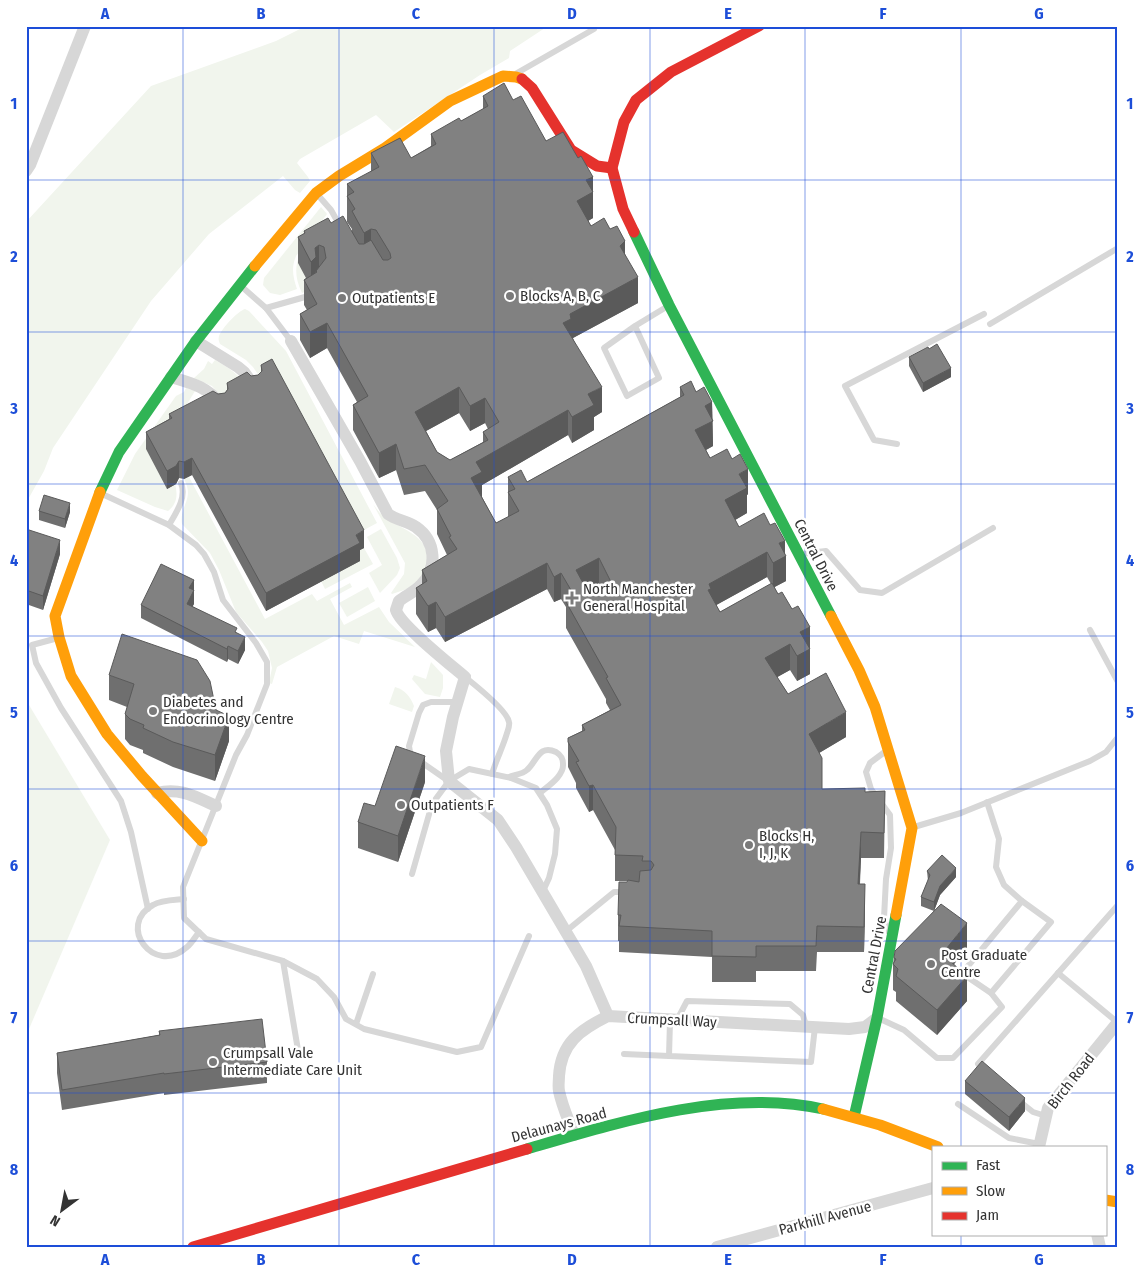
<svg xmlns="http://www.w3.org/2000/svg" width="1144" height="1273" font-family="'Fira Sans Condensed',sans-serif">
<rect width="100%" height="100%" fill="#fff"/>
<g fill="#f1f5ed">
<polygon points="306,26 548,26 510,51 509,58 480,75 394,132 376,115 300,159 297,163 308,177 310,181 300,193 295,190 283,176 209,234 151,301 53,448 44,471 26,503 26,222 151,86 276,41"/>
<path d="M321,207L327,214L296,256C291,268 293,277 297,289L280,295L270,293L263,285L264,278Z"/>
<path d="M301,251L313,288L302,293C295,278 294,267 301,251Z"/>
<path d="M245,309L249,311L286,351L377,523L364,530L253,367L246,360L220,344C219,341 218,340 219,336C222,328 238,311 245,309Z"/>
<path d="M215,360C230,368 239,375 249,389L220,395L212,386L194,378L204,369L208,361L212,364Z"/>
<path d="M186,388L195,391L178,419L167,488L175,484C178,495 177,504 168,511L155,507L117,490L135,454L176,396L184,392Z"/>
<path d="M189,477L265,619L312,594L317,601L350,583L352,587L330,599L344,625L379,607L389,622L415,647L364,631L359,644L334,636L277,667L272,684L269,683L272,668L268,651L262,642L236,612L219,570L210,553L182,524C179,506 195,499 184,479Z"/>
<path d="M373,504C377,509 379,513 384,516C404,532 435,536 425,569C422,578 416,585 407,589C402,591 397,592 392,594L391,593L404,574L405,563Z"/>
<polygon points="381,529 397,558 400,568 397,575 380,593 369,573 382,565 367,537"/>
<polygon points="364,548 373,564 325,589 321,581 360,561 356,552"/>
<polygon points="368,587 375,601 347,617 339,603"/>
<polygon points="431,662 443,675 443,688 440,697 425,694 412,679 414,675 426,679"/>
<path d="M395,687C405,690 410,696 414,706L412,712L389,704Z"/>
<polygon points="26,700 110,840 26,1036"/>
</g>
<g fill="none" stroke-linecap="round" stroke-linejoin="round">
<g stroke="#d7d7d7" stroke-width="6">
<polyline points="517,73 594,29"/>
<polyline points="317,194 331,210 340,226"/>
<polyline points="241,286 266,308 291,341"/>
<polyline points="266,308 305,297 311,294"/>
<polyline points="990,324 1118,248"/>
<polyline points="635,326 604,348 627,396 659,378 635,326 668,306"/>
<polyline points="897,444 874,440 845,386 984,314"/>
<polyline points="100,493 169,525 196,545 204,554 214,572 223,600 256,643 267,662 267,684 247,735 236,755 183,887 184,918 206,939 283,961 317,979 334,997 346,1019 364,1029 457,1052 481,1047 529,936"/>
<path d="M169,525C176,513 187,497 181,483"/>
<polyline points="801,554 826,551 860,590 882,593 993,528"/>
<polyline points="1090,630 1118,682"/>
<polyline points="58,638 32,645 36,663 61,708 121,801 131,832 148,909"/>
<path d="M465,677C475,685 507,710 509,722C510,725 508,730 507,733C503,747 496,760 492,774"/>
<polyline points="886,751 870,763 866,772 871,789 890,815 891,848 886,879 884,918 888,931"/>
<path d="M509,777C514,775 523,774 527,770C537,761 539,744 556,752C561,755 563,758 563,764C564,776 548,786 540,793"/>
<polyline points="447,780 424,764 411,758 409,746 419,713 423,705 431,702 457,702"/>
<polyline points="914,827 961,813 1090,761 1106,752 1118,737"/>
<polyline points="412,874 432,804 449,781 469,769 511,778 536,788 547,805 557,829 555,854 549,878 543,891"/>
<path d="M184,899C174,900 161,900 153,905C116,925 154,977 187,947C192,943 195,937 199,932"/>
<polyline points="565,932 614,892 628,892"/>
<polyline points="283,961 299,1056"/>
<polyline points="1058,973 1117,1022"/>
<polyline points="991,993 1051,922 1022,901"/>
<polyline points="878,1018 904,1030 937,1058 953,1058 1002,1007 991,993 966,976 968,966 1022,901 1004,885 996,867 999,839 987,802"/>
<polyline points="677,1020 687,1001 790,1004 803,1015 806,1026"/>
<polyline points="670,1021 669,1056 811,1062 815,1027"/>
<polyline points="356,1024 373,974"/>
<polyline points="624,1054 669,1056"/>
<polyline points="985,1070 978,1064 1118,905"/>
<polyline points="1018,1100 1033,1112 1046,1116"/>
<polyline points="958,1104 1009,1138 1039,1144"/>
</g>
<g stroke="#d7d7d7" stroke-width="12">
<polyline points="26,171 30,165 85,26"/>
<polyline points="196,341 238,367 244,372 254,386"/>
<path d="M291,341L360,461L388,514C396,520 407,521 416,527C436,541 438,568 421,585C415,592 406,595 399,601L396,610C400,625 451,665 465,677L453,717L446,751L449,781L498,820L516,847L586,966L608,1016"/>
<path d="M171,377C191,383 208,387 220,404"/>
<path d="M157,793C180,787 196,797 216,806"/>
<path d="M574,1135C569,1121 562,1106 559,1091C558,1086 559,1081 559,1076C561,1043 580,1030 608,1016L849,1029L865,1027L877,1018"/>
<polyline points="1039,1147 1048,1108 1118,1022"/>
<polyline points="1097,1234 1100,1247"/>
<polyline points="717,1247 933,1188"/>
</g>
<g stroke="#30b455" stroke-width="11">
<polyline points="634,232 669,305 831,616"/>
<polyline points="100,492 119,452 196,341 255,266"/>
<polyline points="854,1117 877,1018 896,915"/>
<path d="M527,1149C619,1122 727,1088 823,1109"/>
</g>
<g stroke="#ff9f0a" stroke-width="11">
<polyline points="255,266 316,193 339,176 385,148 450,101 503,76 516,77 522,79"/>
<polyline points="100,492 55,616 59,637 71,676 107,734 142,776 202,841"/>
<polyline points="831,616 859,670 875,707 912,828 896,915"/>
<polyline points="823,1109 880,1125 938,1147"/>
<polyline points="1105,1200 1118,1202"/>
</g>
<g stroke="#e5322d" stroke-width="11">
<polyline points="522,79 532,88 571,150 597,166 612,168"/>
<polyline points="634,232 623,209 612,168 624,122 636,100 671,72 759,26"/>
<polyline points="193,1247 527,1149"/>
</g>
</g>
<g fill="#6f6f6f" fill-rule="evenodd">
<path d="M483,96L513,100L546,141L578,158L593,177V218L588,221L591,226L625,254L638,303L573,338L602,412L594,417V430L572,443L568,435L482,485V497L496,523L508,517V477L527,482L680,397V387L696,392L712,402L713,446L706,450L710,458L748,494L747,495V513L735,520L739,527L785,554L786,581L774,587L778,594L792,609L810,627V674L797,681L790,670L777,677L788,694L846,737L819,753L822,789L865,792L885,791L884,858H861L860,884L865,910L864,952H817L816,971H756V982H712V957L619,952V941H618V915L628,881H615V850L593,810L589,812L576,788V783L568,767V738L582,731V725L610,710L606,703V699L566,628V607L561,599L554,602L547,589L445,642L436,628L428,632L416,614V588L422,585V570L447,555L437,534V510L425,491L404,495L396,470L379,478L353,430V405L357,402L327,348L310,358L300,340V314L307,310L304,305V280L306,278L298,263V237L304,234V231L331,223L352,231V229L347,222V184L371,172V153L411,158L431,146V134L461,121L483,109ZM459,413L470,431L485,423L488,429L483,432V442L450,460L437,452L426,431ZM767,577L771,584L720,612L716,605ZM599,583L601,587L589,594L587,590Z"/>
<polygon points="909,357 951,377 923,392 909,366"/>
<polygon points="261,365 364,548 360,550 360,561 266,611 192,475 184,479 179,478 176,484 167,489 146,449 146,432 169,419 169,414 218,394 225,393 227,390 227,383 251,376 258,375 261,372"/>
<polygon points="39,511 70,512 65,528 39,520"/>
<polygon points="26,529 60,554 43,610 26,604"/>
<polygon points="194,580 194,604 192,606 237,633 245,650 238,664 228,659 227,662 141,618 141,605"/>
<polygon points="109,675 216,710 229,741 215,781 173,767 143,753 143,750 130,745 125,739 125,714 127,707 109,700"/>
<polygon points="425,782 398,862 358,848 358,822 375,806"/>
<polygon points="927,871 956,877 940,895 934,911 967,948 954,964 967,1001 937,1035 896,1001 896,992 893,990 893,964 894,958 934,911 921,906 921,897 928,881"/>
<polygon points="159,1031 267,1062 267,1083 164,1095 164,1093 62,1110 57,1073 57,1053 159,1035"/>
<polygon points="965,1081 1025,1111 1009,1131 965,1094"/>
</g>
<g fill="#5a5a5a">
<polygon points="593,177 593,218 577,227 577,201 586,180"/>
<polygon points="371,229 371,254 364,258 364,233"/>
<polygon points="625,241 625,266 620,246"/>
<polygon points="319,245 319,270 316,271 311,287 311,262 315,248"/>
<polygon points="638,277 638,303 571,339 563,323 570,314"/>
<polygon points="327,323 327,348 310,358 310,332"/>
<polygon points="951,368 951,377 923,392 923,383"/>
<polygon points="459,387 459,413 415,437 415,412"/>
<polygon points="602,387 602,412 594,417 594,430 572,443 572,417 588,394"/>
<polygon points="485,398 485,423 470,431 470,406"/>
<polygon points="712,402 713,446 695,456 695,430 705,406"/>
<polygon points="568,410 568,435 482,485 482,498 471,478 476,462"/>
<polygon points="396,444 396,470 379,478 379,453"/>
<polygon points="192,458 192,475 184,479 184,462"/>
<polygon points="179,461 179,478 176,484 167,489 167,471"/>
<polygon points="748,469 748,494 747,495 747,513 725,526 725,500 739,474"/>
<polygon points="70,503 70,512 65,528 65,519"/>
<polygon points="364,530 364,548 360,550 360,561 266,611 266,593 356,535"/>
<polygon points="60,540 60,554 43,610 43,596"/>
<polygon points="785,541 785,556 786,556 786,581 773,588 773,563 779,543"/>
<polygon points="767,552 767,577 711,608 708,616 709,584"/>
<polygon points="599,558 599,583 576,596 576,570"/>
<polygon points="547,563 547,589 445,642 445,617"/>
<polygon points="561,573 561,599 554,602 554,577"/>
<polygon points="194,580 194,604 187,617 187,604 189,588"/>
<polygon points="436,602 436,628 428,632 428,606"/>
<polygon points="810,627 810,674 797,681 797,656 800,632"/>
<polygon points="245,637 245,650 238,664 238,651"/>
<polygon points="790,644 790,670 765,684 765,658"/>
<polygon points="228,646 228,659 227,662 227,649"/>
<polygon points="846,712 846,737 809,759 809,734"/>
<polygon points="229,716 229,741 215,781 215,755"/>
<polygon points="425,756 425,782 398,862 398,836"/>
<polygon points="593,785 593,810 589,812 589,786"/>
<polygon points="861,832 861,858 858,909 858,884"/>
<polygon points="956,868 956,877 940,895 934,911 934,902 940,886"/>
<polygon points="865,884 865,910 864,952 864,927"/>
<polygon points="967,923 967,948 942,979 942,954"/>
<polygon points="967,976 967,1001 937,1035 937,1010"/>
<polygon points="1025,1098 1025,1111 1009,1131 1009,1117"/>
</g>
<g fill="#818181" stroke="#5a5a5a" fill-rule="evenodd">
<path d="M504,83L513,100L521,96L546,141L563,132L578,158L581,156L593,177L586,180L593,192L577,201L591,226L604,218L610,229L617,226L625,241L620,246L638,277L570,314L571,319L563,323L602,387L588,394L594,405L572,417L568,410L476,462L482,472L471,478L496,523L519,511L508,492L515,489L508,477L521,470L527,482L684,395L680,387L691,381L696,392L704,387L712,402L705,406L713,421L695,430L710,458L727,449L732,459L740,454L748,469L739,474L747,488L725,500L739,527L764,513L770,525L775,523L785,541L779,543L786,556L773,563L767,552L709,584L711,589L708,590L720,612L772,583L778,594L782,592L792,609L798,606L810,627L800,632L810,649L797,656L790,644L765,658L788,694L826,673L846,712L809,734L822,758V789L865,788V792L885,791L884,833L861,832L858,884H865L864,927L817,926L816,946H756V957L712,956V931L619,926L621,915H618L619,882H627L628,880L639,882L640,871L651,870L654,865L651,861H642L643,856L615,855L616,827L593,785L589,786L576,762L579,761L568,742V738L585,730L582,725L621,705L606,678L608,677L566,602L575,597L561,573L554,577L547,563L445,617L436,602L428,606L416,588L427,581L422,570L457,549L449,537L451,536L437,509L448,501L425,465L404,469L396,444L379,453L353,405L368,396L327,323L310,332L300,314L317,304L304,280L317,272L316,271L326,258L324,247L319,245L315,248L316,257L311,262L298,237L305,233L304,231L328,218L331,223L343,216L359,244H364L371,240L383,260H388L391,258L390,253L376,230L371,229L364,233L352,211L355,209L347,196L354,192L347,184L379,167L371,153L400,138L411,158L436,144L431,134L459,118L461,121L488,106L483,96ZM459,387L470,406L485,398L499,422L483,432L488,440L450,460L437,452L415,412ZM599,558L611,582L589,594L576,570Z"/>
<polygon points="937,344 951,368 923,383 909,357 928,347 929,349"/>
<polygon points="272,359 364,530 356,535 360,543 266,593 192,458 184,462 179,461 176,466 167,471 146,432 172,418 169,414 213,391 218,394 225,393 228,389 227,383 247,372 251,376 258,375 262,371 261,365"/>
<polygon points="44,495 70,503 65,519 39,511"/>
<polygon points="26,529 60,540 43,596 26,590"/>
<polygon points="161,564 194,580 189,588 194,590 187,604 237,628 235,632 245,637 238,651 228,646 227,649 141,605"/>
<polygon points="122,634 197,660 210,681 216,710 229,716 215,755 173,742 143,728 144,725 130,719 125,714 134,684 109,675"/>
<polygon points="396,746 425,756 398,836 358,822 364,803 375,806"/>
<polygon points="942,855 956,868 940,886 934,902 921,897 930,875 927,871"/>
<polygon points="941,904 967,923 942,954 967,976 937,1010 896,976 898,969 893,964 896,959 894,958 895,951"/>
<polygon points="262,1019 267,1062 164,1074 164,1073 62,1090 57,1053 160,1035 159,1031"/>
<polygon points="982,1061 1025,1098 1009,1117 965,1081"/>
</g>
<path fill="none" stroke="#1d4ed8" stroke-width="1" stroke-opacity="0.55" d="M183,26V1247M339,26V1247M494,26V1247M650,26V1247M805,26V1247M961,26V1147M26,180H1118M26,332H1118M26,484H1118M26,636H1118M26,789H1118M26,941H1118M26,1093H1118M961,1234V1247"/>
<g fill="#7a7a7a" stroke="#fff" stroke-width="2">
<circle cx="510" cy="296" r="5"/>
<circle cx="342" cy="298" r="5"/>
<path d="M569.5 590.5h5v5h5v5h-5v5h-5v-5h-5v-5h5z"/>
<circle cx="153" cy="711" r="5"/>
<circle cx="401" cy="805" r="5"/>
<circle cx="749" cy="845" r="5"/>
<circle cx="931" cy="964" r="5"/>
<circle cx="213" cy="1062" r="5"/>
</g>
<g text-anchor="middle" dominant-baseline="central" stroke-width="5" stroke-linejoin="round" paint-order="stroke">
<g font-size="15" fill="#333" stroke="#fff" text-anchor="start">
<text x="520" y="296">Blocks A, B, C</text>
<text x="352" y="298">Outpatients E</text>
<text x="583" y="589">North Manchester<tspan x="583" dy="17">General Hospital</tspan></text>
<text x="163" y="702">Diabetes and<tspan x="163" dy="17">Endocrinology Centre</tspan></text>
<text x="411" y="805">Outpatients F</text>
<text x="759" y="836">Blocks H,<tspan x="759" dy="17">I, J, K</tspan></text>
<text x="941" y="955">Post Graduate<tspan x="941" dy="17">Centre</tspan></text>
<text x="223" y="1053">Crumpsall Vale<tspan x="223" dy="17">Intermediate Care Unit</tspan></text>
</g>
<g font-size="15" fill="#333" stroke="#fff">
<text transform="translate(816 555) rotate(63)">Central Drive</text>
<text transform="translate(874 955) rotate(-79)">Central Drive</text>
<text transform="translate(672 1020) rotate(3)">Crumpsall Way</text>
<text transform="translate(1071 1081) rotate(-52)">Birch Road</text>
<text transform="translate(559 1125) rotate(-15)">Delaunays Road</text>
<text transform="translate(825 1218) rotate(-15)">Parkhill Avenue</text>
</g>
</g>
<rect width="1144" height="1273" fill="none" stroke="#ffffff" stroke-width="55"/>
<rect x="932" y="1146" width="175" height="90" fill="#ffffff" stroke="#adadad"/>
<rect x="942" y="1162" width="25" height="8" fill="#30b455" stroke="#adadad"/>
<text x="976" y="1170" font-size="15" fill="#333333">Fast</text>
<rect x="942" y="1187" width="25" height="8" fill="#ff9f0a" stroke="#adadad"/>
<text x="976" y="1196" font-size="15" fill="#333333">Slow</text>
<rect x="942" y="1212" width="25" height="8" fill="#e5322d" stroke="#adadad"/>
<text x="976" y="1220" font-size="15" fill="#333333">Jam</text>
<g transform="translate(62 1210) rotate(212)" stroke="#ffffff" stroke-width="4" paint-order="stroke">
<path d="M0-4L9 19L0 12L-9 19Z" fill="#333333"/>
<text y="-8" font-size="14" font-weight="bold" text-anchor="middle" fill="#333333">N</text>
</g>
<rect x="28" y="28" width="1088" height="1218" fill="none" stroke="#1d4ed8" stroke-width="2"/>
<g font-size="16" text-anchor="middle" font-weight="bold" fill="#1d4ed8">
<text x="105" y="19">A</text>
<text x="261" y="19">B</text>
<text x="416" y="19">C</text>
<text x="572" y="19">D</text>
<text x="728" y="19">E</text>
<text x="883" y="19">F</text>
<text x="1039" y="19">G</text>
<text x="14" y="109">1</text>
<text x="1130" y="109">1</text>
<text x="14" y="262">2</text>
<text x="1130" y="262">2</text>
<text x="14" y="414">3</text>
<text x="1130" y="414">3</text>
<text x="14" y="566">4</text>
<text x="1130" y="566">4</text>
<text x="14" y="718">5</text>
<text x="1130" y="718">5</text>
<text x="14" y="871">6</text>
<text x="1130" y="871">6</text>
<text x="14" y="1023">7</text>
<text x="1130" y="1023">7</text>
<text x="14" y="1175">8</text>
<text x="1130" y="1175">8</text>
<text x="105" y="1265">A</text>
<text x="261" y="1265">B</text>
<text x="416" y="1265">C</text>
<text x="572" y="1265">D</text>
<text x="728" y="1265">E</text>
<text x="883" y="1265">F</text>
<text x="1039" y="1265">G</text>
</g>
</svg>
